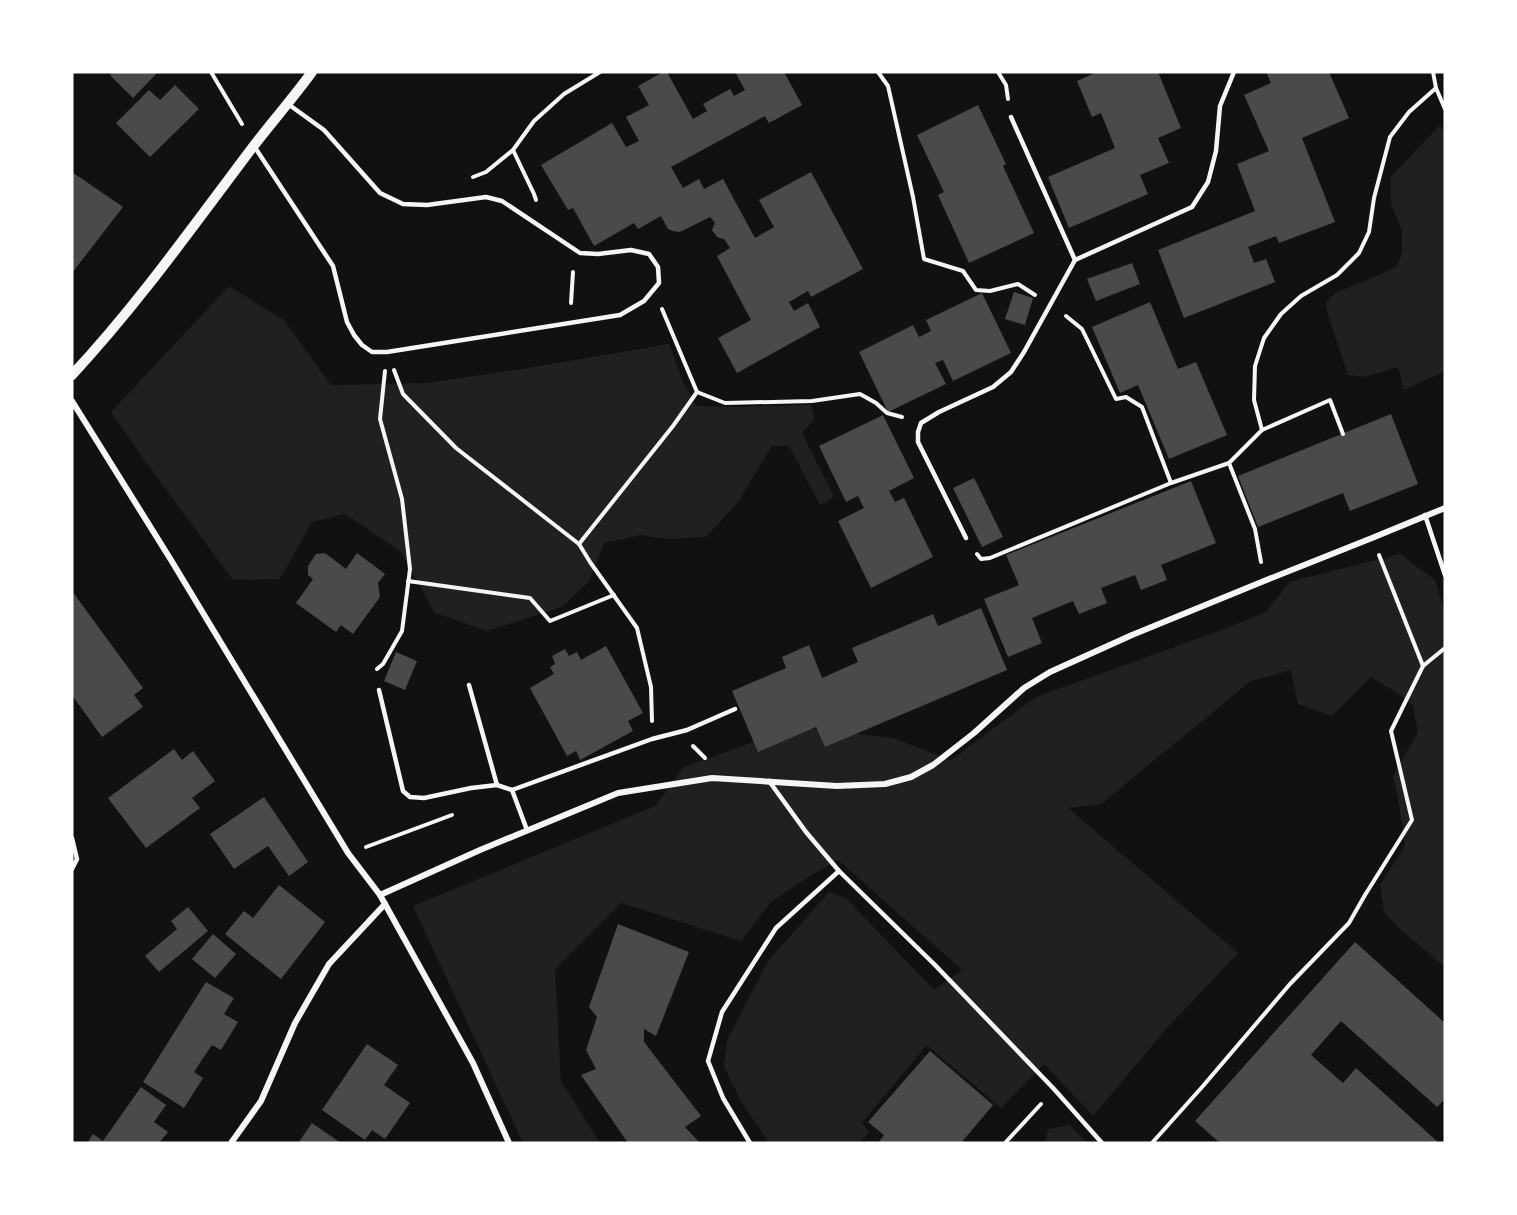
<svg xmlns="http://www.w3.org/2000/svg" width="1517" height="1215" font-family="Mulish,sans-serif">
<rect width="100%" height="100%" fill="#111"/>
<g fill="#202020">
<polygon points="1440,125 1445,133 1445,371 1404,390 1398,367 1364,377 1348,375 1328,315 1326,302 1335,293 1377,276 1397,266 1402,253 1402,230 1391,204 1391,177"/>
<polygon points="229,286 284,320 331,385 427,383 528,368 669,344 683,382 697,406 739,407 812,405 814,419 802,433 834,497 820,505 789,446 772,446 738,502 706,537 667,539 641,535 604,543 589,581 562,607 487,631 435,613 401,552 345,514 312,522 280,579 233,580 145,461 111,412"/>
<polygon points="1400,554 1435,580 1445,613 1445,967 1401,930 1384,912 1380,885 1405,846 1402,821 1393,775 1418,732 1413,706 1396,692 1371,677 1332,716 1298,704 1291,670 1251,681 1101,804 1068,808 1238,953 1167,1028 1093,1116 1044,1064 1001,1108 927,1045 862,1123 869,1132 860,1143 769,1143 742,1103 724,1067 727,1040 768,961 829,892 846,898 934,990 962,970 838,860 810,876 771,902 741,941 621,903 555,969 561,1081 600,1143 523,1143 413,906 655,806 684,767 795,727 893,738 951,760 1036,697 1227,628 1266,612 1289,582"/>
<polygon points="1069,1125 1088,1143 1045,1143 1048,1129"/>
</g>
<g fill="#4a4a4a">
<polygon points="113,72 158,72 133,98 110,75"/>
<polygon points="663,72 667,72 693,119 707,111 703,104 730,89 734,96 745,90 735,72 784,72 802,105 769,123 765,116 671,167 683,188 699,179 704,189 723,179 755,238 774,227 759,200 811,172 863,269 811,297 808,291 789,302 794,311 808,303 820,327 737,373 718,338 751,320 717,256 730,248 724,239 717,237 712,230 715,223 710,217 684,230 679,232 673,231 668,229 661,216 638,229 634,223 594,246 573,208 568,210 541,165 612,123 626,147 639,141 626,117 649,105 638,86"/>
<polygon points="1097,72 1158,72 1181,128 1158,138 1169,163 1140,175 1148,194 1069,228 1048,177 1115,148 1101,113 1092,117 1077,81"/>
<polygon points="1266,72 1329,72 1349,118 1302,138 1335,222 1279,243 1276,236 1248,247 1254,263 1266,259 1275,282 1184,318 1158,250 1255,211 1237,164 1269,151 1244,95 1271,83"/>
<polygon points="175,85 199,109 150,157 116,123 149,90 160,100"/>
<polygon points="978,105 1006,164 1003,166 1034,233 969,263 938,195 944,192 917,135"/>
<polygon points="72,172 123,207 72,273"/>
<polygon points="1132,263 1140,284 1096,301 1087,279"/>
<polygon points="1014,292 1033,298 1025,325 1005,319"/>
<polygon points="982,293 1011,353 953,381 943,360 935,363 946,384 888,412 859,352 913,325 919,337 931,331 926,320"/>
<polygon points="1150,302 1178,369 1196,362 1227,435 1169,459 1138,385 1120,393 1092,327"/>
<polygon points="1391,414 1418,484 1350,511 1343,493 1258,527 1238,476"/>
<polygon points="883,415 914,478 889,491 895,502 904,498 933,557 871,588 838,521 864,508 858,496 846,502 819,446"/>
<polygon points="974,478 1003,537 982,547 953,488"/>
<polygon points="1191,481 1216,543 1161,565 1167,580 1141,590 1135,575 1101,588 1107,603 1079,614 1073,601 1032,618 1042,643 1008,657 984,599 1019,585 1006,555"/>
<polygon points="325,553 346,569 357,553 385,574 378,583 380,597 353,634 341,625 336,632 296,603 313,579 308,575 308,566 316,554"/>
<polygon points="72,591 143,688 134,695 143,707 102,737 72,695"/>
<polygon points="981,608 1007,670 825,747 816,727 758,752 732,691 786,668 782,657 809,645 822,678 858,662 852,648 933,614 938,626"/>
<polygon points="606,646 643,713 628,721 633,731 580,760 576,751 567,756 530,688 554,674 550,667 555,664 552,656 565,649 569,656 577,652 581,660"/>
<polygon points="396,652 417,661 405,690 384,681"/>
<polygon points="174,749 182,760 193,751 215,781 192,798 200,808 146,848 108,798"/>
<polygon points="264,797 308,862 289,876 268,846 234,869 210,834"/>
<polygon points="279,885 325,922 281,979 225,934 244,911 253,918"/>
<polygon points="188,907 208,931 159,972 145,956 177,929 171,921"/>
<polygon points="618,924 689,952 656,1036 644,1029 644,1042 701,1116 685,1127 700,1143 628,1143 581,1075 596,1069 586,1050 597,1017 589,1007"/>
<polygon points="213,934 236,954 215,978 192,959"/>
<polygon points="1355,942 1445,1023 1445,1099 1437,1107 1341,1021 1311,1055 1343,1083 1356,1068 1439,1143 1220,1143 1195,1121"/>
<polygon points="206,982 234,998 224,1014 238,1022 221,1050 212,1045 203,1058 194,1072 203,1078 184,1108 143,1082"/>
<polygon points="367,1044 398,1065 384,1085 410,1103 385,1139 372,1130 365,1140 322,1110"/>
<polygon points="930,1051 993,1105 961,1143 878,1143 884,1135 868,1122"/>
<polygon points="141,1087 166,1105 154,1122 168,1132 159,1143 87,1143 93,1134 103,1141"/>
<polygon points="312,1123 341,1143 298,1143"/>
</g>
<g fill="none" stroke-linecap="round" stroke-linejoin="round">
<g stroke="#f5f5f5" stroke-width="4">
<polyline points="211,72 242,124"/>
<polyline points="878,72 888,86 913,197 924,259 963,271 976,290 990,291 1018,284 1035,295"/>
<polyline points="998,72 1006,85 1008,99"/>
<polyline points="1433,72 1436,88 1445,109"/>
<polyline points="513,150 534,194 536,200"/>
<polyline points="473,177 486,172 513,150 534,121 564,94 600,72"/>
<polyline points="571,303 573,272"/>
<polyline points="662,309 697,392"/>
<polyline points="1066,316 1082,329 1116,399 1126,397 1142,407 1171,483"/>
<polyline points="394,370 403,394 456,448 579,544 590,562 637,628 651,687 652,721"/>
<polyline points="1262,430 1330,400 1343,434"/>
<polyline points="579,544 673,426 697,392 725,403 812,401 860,394 876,403 887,413 902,417"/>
<polyline points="977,554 981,559 990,558 1171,483 1229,463"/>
<polyline points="1379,555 1423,666"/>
<polyline points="1261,562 1255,529 1229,463 1262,430 1254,400 1255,366 1264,338 1281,314 1301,296 1337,275 1359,253 1369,232 1374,198 1390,137 1409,112 1436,88"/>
<polyline points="408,581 530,598 550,621 614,595"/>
<polyline points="377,669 383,664 402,631 410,569 402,499 380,419 385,371"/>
<polyline points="693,746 705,758"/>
<polyline points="366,847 452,815"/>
<polyline points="1005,1143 1041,1104"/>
<polyline points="1152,1143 1203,1086 1290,984 1349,923 1365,895 1412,820 1391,731 1423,666 1445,648"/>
</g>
<g stroke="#f5f5f5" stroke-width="4.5">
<polyline points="1011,117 1075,260"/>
<polyline points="254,146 333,266 347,322 354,335 362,345 372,352 387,352 620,315 644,301 659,283 658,267 649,254 631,250 598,254 580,253 502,201 486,197 427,205 403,204 380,193 324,130 288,104"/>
<polyline points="1425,515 1445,575"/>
<polyline points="966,538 918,442 918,432 921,423 939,412 993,387 1011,372 1024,352 1075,260 1192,207 1208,182 1216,151 1220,106 1234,72"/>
<polyline points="469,685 497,785 512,790 527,830"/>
<polyline points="379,690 403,791 410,797 424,798 471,788 497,785"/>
<polyline points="769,781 806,832 839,871 935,965 1054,1089 1102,1143"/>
<polyline points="512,790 652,739 687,730 735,709"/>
<polyline points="72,838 77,859 72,869"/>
<polyline points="750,1143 723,1098 708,1061 722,1012 776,928 839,871"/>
</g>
<g stroke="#f5f5f5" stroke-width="6">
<polyline points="72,401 171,560 348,853 380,895 473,1063 509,1143"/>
<polyline points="380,895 480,850 618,793 712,778 837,786 885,784 911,777 933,765 974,733 1024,688 1050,672 1132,635 1264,581 1372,538 1445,508"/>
<polyline points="231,1143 261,1101 295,1023 329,964 385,904"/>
</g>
<path stroke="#f5f5f5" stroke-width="10" d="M72,375C138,304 194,225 252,148C272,122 293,98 312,72"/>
</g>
<rect width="1517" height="1215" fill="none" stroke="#ffffff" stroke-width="147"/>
</svg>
